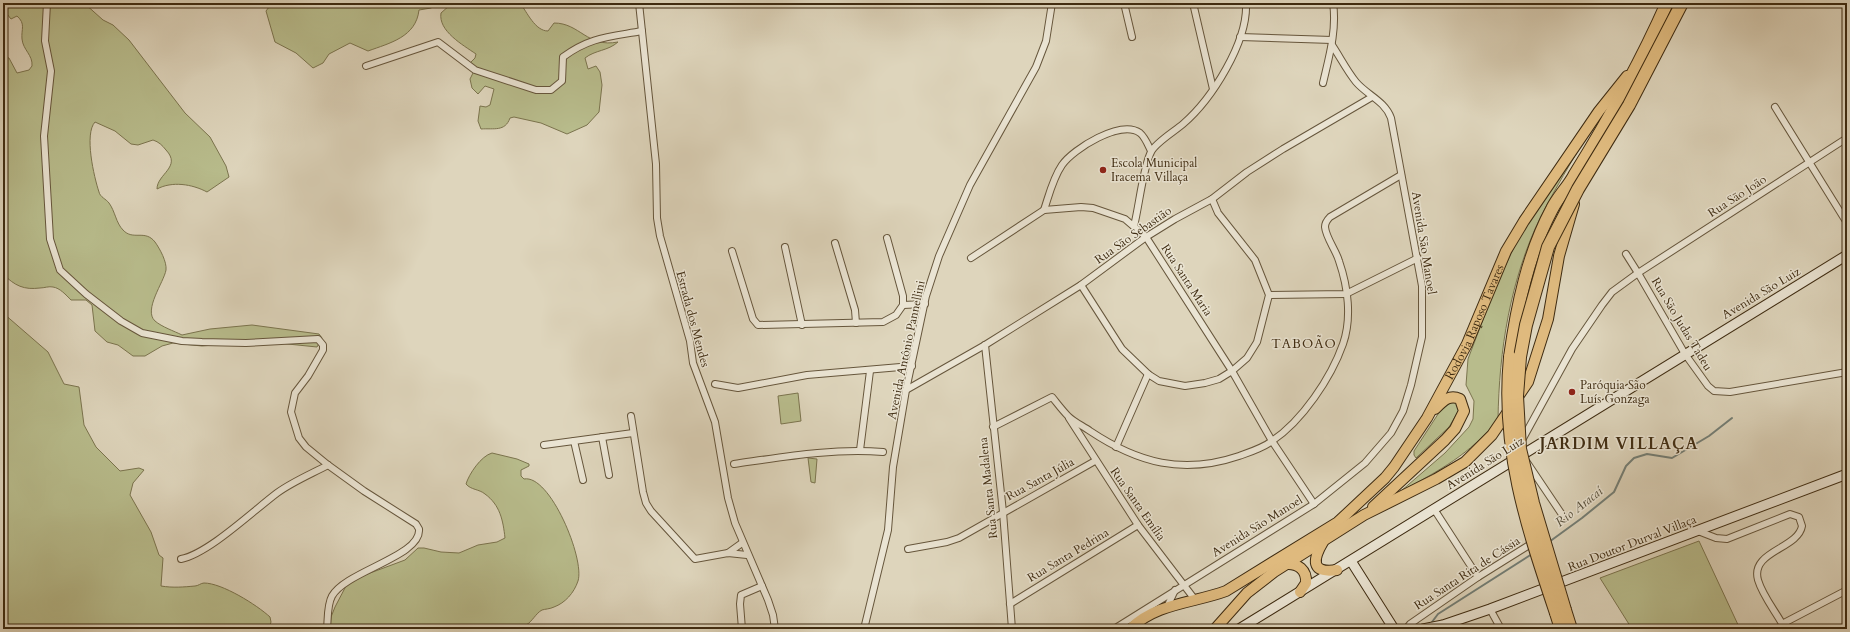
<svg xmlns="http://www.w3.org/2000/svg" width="1850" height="632" font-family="Cardo,serif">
<rect width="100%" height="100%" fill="#ded5bc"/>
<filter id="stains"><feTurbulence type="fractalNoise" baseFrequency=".005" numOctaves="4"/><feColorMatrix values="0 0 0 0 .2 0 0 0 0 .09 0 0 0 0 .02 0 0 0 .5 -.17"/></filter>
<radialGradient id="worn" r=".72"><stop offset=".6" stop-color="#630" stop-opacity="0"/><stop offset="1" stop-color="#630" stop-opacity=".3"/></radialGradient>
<g fill="#b8bc8c" stroke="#7b744e">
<path d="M3,3H84L103,20L113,25L129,40L185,113L210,137L226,166L229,177L207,192C192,184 172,181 157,189C157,174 182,167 166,150C162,145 159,142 153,140L138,145L131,144L115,131L95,122C84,134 94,177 99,192C100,197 106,199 109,203C115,211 116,223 123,230C133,241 145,229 155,242C160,249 167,262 166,270C164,282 143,310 155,321C162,327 174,331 182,335L210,329L252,325L319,334L322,338L317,347L278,343H238L202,346L173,343L162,346L145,356H133L118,345L107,342L95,331L92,305L86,300H71C66,295 60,288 53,287C49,286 44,288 40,288C24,290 15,286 3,274V63L5,57L9,58L17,73L29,70L32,66C33,55 23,50 22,39C21,29 26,24 17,16L11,19L3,9Z"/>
<path d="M272,3H439L431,8L419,10C416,37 390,43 368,51L350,43L329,54L323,63L313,68L296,53L275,42L266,11Z"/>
<path d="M450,3H520C527,12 535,31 548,31L554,23C580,23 587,48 618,42C608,51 595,50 585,58L588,69L596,66L600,72L602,85L599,112L587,125L567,134L541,123L514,117L510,118C505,132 494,128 481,129L478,121L480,106L486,107L490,105L494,89L485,86L478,94L472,88L470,79L474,71L470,63L475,58L476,54C463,45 438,31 441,13L450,5Z"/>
<path d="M1587,136C1571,162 1555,189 1541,216C1510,280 1499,350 1498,420C1470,454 1439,471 1401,491L1445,453L1469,427L1473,419L1474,401L1466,385L1468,359L1497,283L1520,235Z"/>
<path d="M3,313L48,352L64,384L79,387L84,425L96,447L120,471L139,468L144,470L133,483L130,495L151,532L159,555L163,558L161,586C173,588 184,587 195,586C198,586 201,583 204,583C222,583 257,605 270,617L271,622L269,629H3Z"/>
<polygon points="798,393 801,421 781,424 778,396"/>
<polygon points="1456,401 1459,410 1449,427 1416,458 1414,455 1414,451 1442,408 1447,402"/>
<path d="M492,453L517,459L529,464V466L521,470V476L524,479C550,474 585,559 578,581C574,593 565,603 554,607C550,609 545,609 542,610C536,613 532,622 526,625C523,627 519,628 515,629L506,625L503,629H330L331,617L335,607L346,586L354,579L405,560L418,548H424L441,552L459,553L478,545L497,542L505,538C503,520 500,505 485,494C479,489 471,490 466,484C469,474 481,456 492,453Z"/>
<polygon points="808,458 817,459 815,483 811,482"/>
<polygon points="1699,541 1740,629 1632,629 1600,578"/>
</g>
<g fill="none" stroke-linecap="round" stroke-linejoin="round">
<g stroke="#737e76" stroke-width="2">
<polyline points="1549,542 1582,518 1614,492 1626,466 1634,458 1647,454 1672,458 1709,436 1732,418"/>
<polyline points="1432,622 1438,614 1532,554"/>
</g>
<defs>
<g id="street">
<path d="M47,3L45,41L51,71L44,136L50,239L60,270L86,294L121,321L142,333L182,341L202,342L246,343L318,339L323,345V350L308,376L295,393L291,412L299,438L306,447L328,465L364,491L416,524L419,529C422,556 346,571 332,596C327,605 328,619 327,629"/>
<polyline points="639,3 656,164 657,218 660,236 690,341 693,363 715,422 728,498 735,523 768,600 773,615 775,629"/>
<polyline points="1124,3 1132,37"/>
<polyline points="1193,3 1213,89"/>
<polyline points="1240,37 1332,40"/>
<path d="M366,66L438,42L475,70L536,90H551L562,81L563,57C590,37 609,37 642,31"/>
<path d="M1323,83C1329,57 1337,30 1333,3"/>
<polyline points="1775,107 1847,223"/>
<path d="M1044,210C1049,195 1053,178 1062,165C1073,149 1121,119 1140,133C1145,137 1148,145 1151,151"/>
<path d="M1134,226C1139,207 1143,167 1151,152C1155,143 1175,131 1183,124C1212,99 1248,42 1246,3"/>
<polyline points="887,238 903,296 903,305 925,304"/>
<polyline points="835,243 855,310 856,323"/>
<polyline points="785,247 802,325"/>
<polyline points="732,251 753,319 758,325 883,322 896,315 903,305"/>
<polyline points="1626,254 1638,273 1685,354 1708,386 1714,391 1730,392 1847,372"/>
<polyline points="971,258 1044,210 1081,207 1093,208 1125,219 1146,237 1232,371 1272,441 1314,504"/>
<polyline points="1081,285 1122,349 1148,374 1159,381 1185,386 1205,383 1219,379 1232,371 1247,358 1257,342 1269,295 1255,260 1218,213 1212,199"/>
<polyline points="1269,295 1346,294 1418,258"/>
<polyline points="985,345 1003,512 1012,629"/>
<polyline points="715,384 738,388 807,375 912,366"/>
<polyline points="906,390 985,345 1081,285 1146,237 1175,219 1212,199 1247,172 1283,149 1372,97"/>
<polyline points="631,416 643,492 646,503 651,511 695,559 728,553 747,555"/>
<polyline points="1069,418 1138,525 1196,601"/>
<path d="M993,427L1052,397C1057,403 1062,410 1068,416C1074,422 1083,426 1090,431C1138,463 1183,475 1239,456C1250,452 1263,448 1272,441C1302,421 1331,378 1343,344C1352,318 1348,287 1339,261C1336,250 1326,238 1325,227C1325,223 1327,220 1330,217L1401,175"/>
<polyline points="602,437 609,475"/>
<polyline points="574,441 583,480"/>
<polyline points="1521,442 1572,349 1602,305 1612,292 1638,273 1847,138"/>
<polyline points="544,445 633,433"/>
<polyline points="1116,447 1148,374"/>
<polyline points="860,450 870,371"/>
<polyline points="1526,461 1563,516"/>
<path d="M734,464C783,457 833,448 883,452"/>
<polyline points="1434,509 1478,577"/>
<path d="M1698,531L1716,538L1727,539L1790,514L1799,517L1802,526C1798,549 1750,551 1758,580C1763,597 1777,613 1785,629"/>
<polyline points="908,549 947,542 959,538 1095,461"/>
<polyline points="728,553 742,543"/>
<path d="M181,559C208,554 253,511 277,493C292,482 311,474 328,465"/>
<polyline points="1010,604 1138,525"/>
<polyline points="1167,607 1175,590"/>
<polyline points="1490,609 1501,629"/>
<polyline points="1782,624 1847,590"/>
<polyline points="742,629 740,604 741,595 762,586"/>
<polyline points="864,629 888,530 893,467 906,390 926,296 939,256 970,185 1036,67 1046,41 1052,3"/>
<path d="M1114,629L1314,504L1365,463L1391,433L1403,411L1411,385L1422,337V286L1391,118C1385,101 1367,95 1356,82C1347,71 1340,57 1332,45"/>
<polyline points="1406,629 1410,624 1478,577 1534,542"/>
</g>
<g id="secondary">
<polyline points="1351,561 1394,629"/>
<polyline points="1239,629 1847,255"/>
<polyline points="1423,629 1443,625 1490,609 1847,474"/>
</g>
<g id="primary">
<path d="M1373,507L1445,440L1455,429L1464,411L1460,399C1449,394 1443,401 1435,409"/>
<path d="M1323,542C1313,559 1310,574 1337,570"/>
<path d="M1286,564C1298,563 1307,570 1306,583L1300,592"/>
<path id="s1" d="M1130,629C1156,603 1194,603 1226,591L1338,522L1385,478L1394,467L1427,418L1467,344L1506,251L1524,221L1599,111L1627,76"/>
<polyline points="1215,629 1247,593 1274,572 1364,515 1436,479 1465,462 1492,435 1528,382 1548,319 1559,256 1574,204"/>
</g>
<g id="highway">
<path d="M1510,357C1517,306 1528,254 1552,209C1558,197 1568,187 1574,176C1608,121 1641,62 1667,3"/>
<polyline points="1565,610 1571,629"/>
<polyline points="1556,613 1561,629"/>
</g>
</defs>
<use href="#street" stroke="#66563c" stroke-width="8"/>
<use href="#secondary" stroke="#3e2b11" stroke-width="11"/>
<use href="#primary" stroke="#3e2b11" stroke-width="12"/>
<use href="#highway" stroke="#3e2b11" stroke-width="14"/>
<use href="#street" stroke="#eae4d3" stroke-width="6"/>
<use href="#secondary" stroke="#eae4d3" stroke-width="9"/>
<use href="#primary" stroke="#dfba7e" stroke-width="10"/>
<use href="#highway" stroke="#dfba7e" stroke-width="12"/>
<defs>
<g id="highway-bridge">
<path d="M1510,357C1501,450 1527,526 1556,613"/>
<polyline points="1565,610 1533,503 1520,449 1517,396 1520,357 1526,325 1548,247 1578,189 1629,105 1682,3"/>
</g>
</defs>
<use href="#highway-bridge" stroke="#3e2b11" stroke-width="14" stroke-linecap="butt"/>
<use href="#highway-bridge" stroke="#dfba7e" stroke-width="12"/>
</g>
<g fill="#8f2418" stroke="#eae4d3" stroke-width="1.5">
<circle cx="1103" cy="170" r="4"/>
<circle cx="1572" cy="392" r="4"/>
</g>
<g text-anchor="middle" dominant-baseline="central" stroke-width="3" stroke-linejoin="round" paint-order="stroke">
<g font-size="12" fill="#3e2b11" stroke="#eae4d3" text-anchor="start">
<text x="1111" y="163">Escola Municipal<tspan x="1111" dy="14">Iracema Villaça</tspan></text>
<text x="1580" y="385">Paróquia São<tspan x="1580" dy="14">Luís Gonzaga</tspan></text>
</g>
<g font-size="12" fill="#3e2b11" stroke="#eae4d3">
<text transform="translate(1737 196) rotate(-33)">Rua São João</text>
<text transform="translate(1133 235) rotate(-35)">Rua São Sebastião</text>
<text transform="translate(1424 243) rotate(81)">Avenida São Manoel</text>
<text transform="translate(1187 280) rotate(57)">Rua Santa Maria</text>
<text transform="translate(1761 293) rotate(-31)">Avenida São Luiz</text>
<text transform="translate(693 319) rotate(75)">Estrada dos Mendes</text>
<text stroke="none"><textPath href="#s1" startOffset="481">Rodovia Raposo Tavares</textPath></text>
<text transform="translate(1682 324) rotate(59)">Rua São Judas Tadeu</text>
<text transform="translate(906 350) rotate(-78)">Avenida Antônio Pannellini</text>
<text transform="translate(1485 463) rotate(-32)">Avenida São Luiz</text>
<text transform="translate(1040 479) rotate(-29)">Rua Santa Júlia</text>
<text transform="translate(988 488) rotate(-96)">Rua Santa Madalena</text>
<text transform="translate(1138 504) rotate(55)">Rua Santa Emília</text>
<text transform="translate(1257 526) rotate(-32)">Avenida São Manoel</text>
<text transform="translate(1632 543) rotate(-21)">Rua Doutor Durval Villaça</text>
<text transform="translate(1068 555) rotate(-31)">Rua Santa Pedrina</text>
<text transform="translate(1467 573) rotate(-33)">Rua Santa Rita de Cássia</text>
</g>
<g font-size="13" letter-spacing="1" fill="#3e2b11" stroke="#eae4d3">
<text x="1304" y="344">TABOÃO</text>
</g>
<g font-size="13" font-style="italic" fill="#544e3b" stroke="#eae4d3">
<text transform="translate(1579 507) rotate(-38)">Rio Aracaí</text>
</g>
<g font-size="16" font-weight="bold" letter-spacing="1" fill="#3e2b11" stroke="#eae4d3">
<text x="1619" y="444">JARDIM VILLAÇA</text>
</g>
</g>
<rect width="1850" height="632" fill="none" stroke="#ded5bc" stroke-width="16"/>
<rect x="4" y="4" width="1842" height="624" fill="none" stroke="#3e2b11" stroke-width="2"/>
<rect x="8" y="8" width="1834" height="616" fill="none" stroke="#3e2b11"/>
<rect width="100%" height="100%" filter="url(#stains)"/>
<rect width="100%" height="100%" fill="url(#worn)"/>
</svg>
